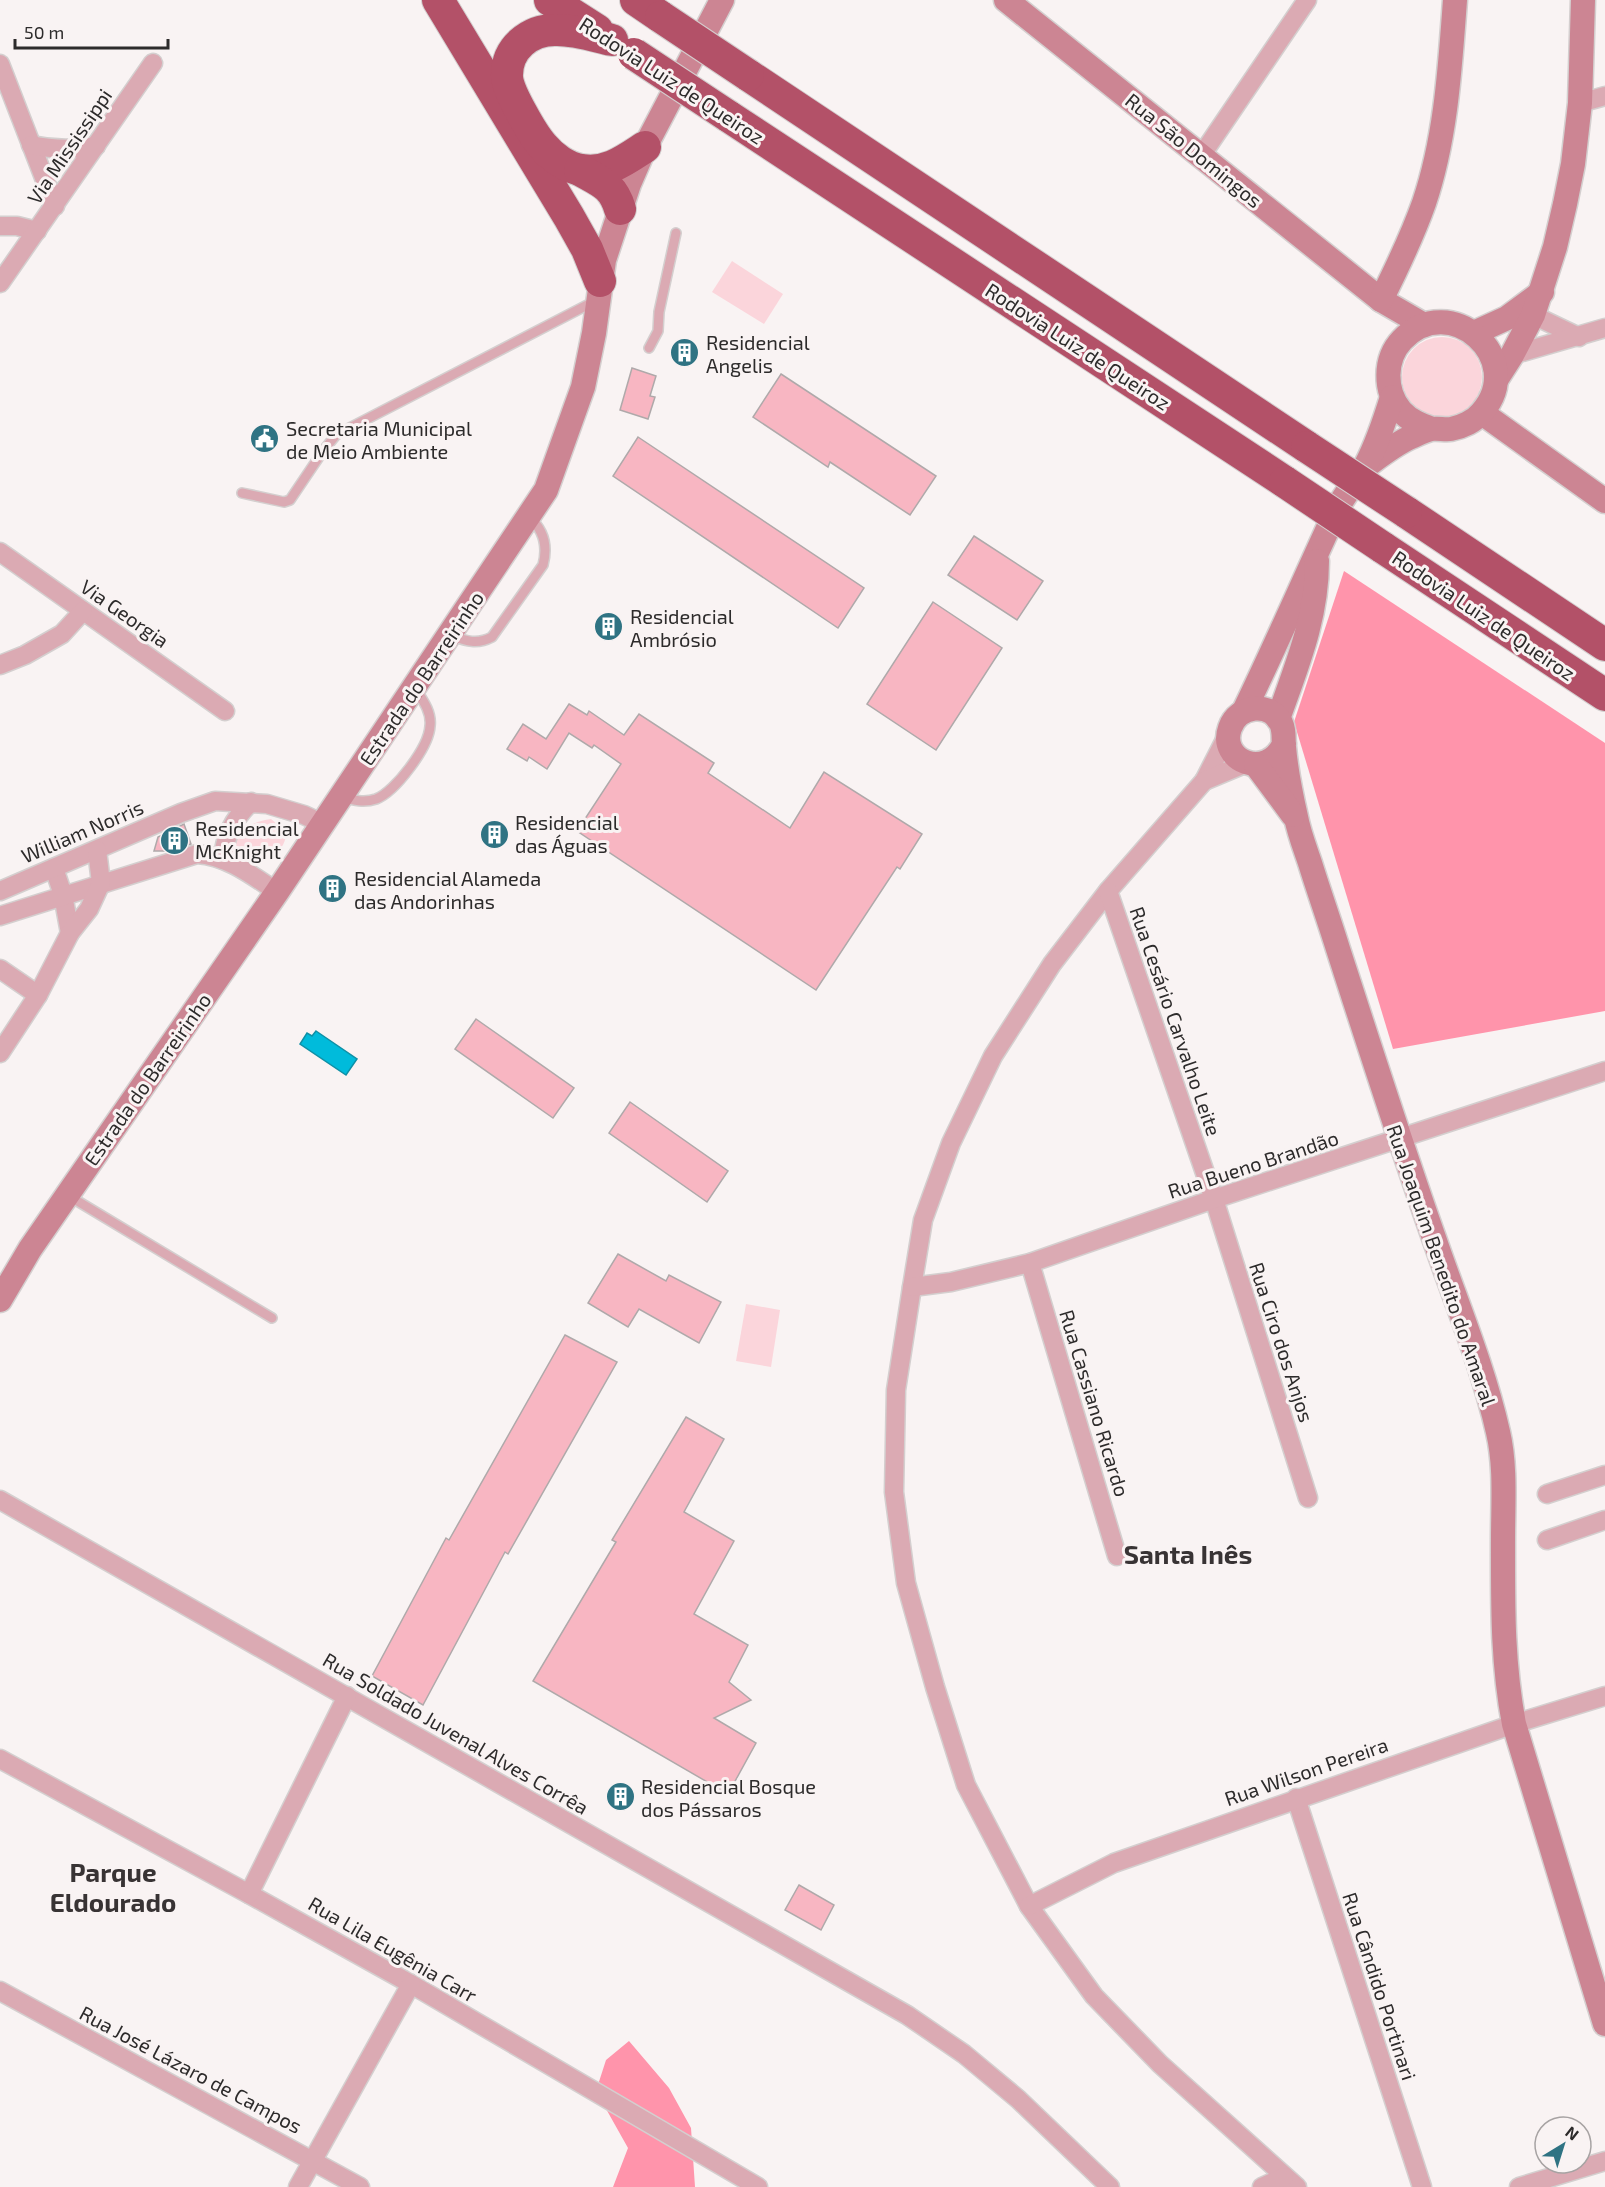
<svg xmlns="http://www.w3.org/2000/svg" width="1605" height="2187" font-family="'Exo 2',sans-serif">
<rect width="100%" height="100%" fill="#f9f3f3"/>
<g fill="#fbd5db">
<polygon points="732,261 783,294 764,324 712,292"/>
<circle cx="1442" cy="377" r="40"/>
<path d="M271,819L287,832C283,859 255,875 235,850V836C246,826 256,821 271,819Z"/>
<polygon points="746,1304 780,1310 771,1367 736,1361"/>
</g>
<g fill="#ff94ab">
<polygon points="1344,571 1605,743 1605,1011 1393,1049 1294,722"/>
<polygon points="629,2041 669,2088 691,2128 695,2187 613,2187 628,2148 596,2091 606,2060"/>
</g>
<polygon fill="#00bbdb" stroke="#0e90a6" stroke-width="1.5" points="316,1031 357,1059 346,1075 300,1044 307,1033 312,1036"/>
<g fill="#f8b6c2" stroke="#afa9aa" stroke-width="1.5">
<polygon points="632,368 656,376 650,396 655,397 648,419 620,410"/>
<polygon points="781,374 936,476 910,515 830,462 828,467 753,417"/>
<polygon points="638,437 864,588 838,628 613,476"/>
<polygon points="974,536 1043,581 1017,620 948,575"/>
<polygon points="933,602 1002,648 936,750 867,704"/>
<polygon points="569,704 587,715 589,711 624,735 639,714 714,763 708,773 790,828 824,772 922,834 900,869 897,867 816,990 577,831 621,764 594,745 592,748 569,733 547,769 529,757 527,761 507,749 523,724 546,739"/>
<polygon points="184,824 191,844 170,851 154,851 158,837"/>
<polygon points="476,1019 574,1088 553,1118 455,1049"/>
<polygon points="630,1102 728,1171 707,1202 609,1133"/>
<polygon points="618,1254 666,1281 669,1275 721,1302 699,1343 639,1309 628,1327 588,1303"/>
<polygon points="565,1335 617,1362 508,1554 505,1552 423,1705 372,1676 446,1538 449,1540"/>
<polygon points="686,1417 724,1439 684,1512 734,1541 694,1614 748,1645 729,1682 751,1700 714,1718 756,1743 728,1794 533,1681 616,1542 612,1540"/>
<polygon points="799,1885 834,1905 821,1930 785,1910"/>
</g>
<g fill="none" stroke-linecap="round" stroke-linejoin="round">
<defs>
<g id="lane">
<polyline points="649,348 658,331 659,312 676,233"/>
<polyline points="242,493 284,502 290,500 323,451 336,435 595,301"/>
<path d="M452,636C466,641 477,645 492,637L543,565C548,546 544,530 529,517"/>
<path d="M343,798C354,800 364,803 376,799C395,792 429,747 430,726C432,712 422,699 415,688"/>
<polyline points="69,1196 272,1318"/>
</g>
<g id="street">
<polyline points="0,64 55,206"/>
<polyline points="1580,103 1605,96"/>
<path d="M31,145C54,150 73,150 96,146"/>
<polyline points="1201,156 1307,0"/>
<polyline points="0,226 17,226 37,231"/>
<polyline points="0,283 153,63"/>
<polyline points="1522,307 1533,315 1579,337"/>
<polyline points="1512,355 1605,328"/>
<polyline points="0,552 225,711"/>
<polyline points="0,665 25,655 62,634 83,611"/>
<polyline points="1228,734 1204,781 1108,891 1052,964 993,1056 951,1143 923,1220 912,1287 896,1390 894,1492 906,1583 935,1687 966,1785 1029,1906 1094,1996 1160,2064 1297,2187"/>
<polyline points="1204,781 1247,763"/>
<path d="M223,860C224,836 234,818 251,802"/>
<polyline points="54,868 63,895 70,933"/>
<polyline points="0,891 181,813 215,801 267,804 304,815 323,824"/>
<polyline points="1108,891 1214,1199 1308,1498"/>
<path d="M0,916L197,854C228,856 253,876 277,892"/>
<polyline points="0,969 38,995"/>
<polyline points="0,1053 38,995 70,933 89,909 101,883 97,850"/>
<polyline points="1030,1263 1117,1556"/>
<polyline points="912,1287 951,1282 1030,1263 1214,1199 1605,1071"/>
<polyline points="1547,1494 1605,1475"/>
<polyline points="0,1500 907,2015 964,2054 1018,2099 1110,2187"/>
<polyline points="1547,1540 1605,1520"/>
<polyline points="0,1759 249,1894 411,1984 758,2187"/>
<polyline points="1296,1798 1422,2187"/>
<polyline points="249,1894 347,1696"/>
<polyline points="1029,1906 1114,1863 1514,1724 1605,1696"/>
<polyline points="0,1991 360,2187"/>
<polyline points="298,2187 411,1984"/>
<polyline points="1262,2187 1284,2177"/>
<polyline points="1519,2187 1605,2161"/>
</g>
<g id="secondary">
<polyline points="1006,0 1381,300 1424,325"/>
<path d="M1381,300C1397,268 1412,237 1424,203C1446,138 1450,68 1455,0"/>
<polyline points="1474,333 1507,318 1542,292"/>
<polyline points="1496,380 1512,355 1533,315 1555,247 1565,204 1573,164 1580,103 1583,0"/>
<polyline points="1482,413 1605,501"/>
<path d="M1365,467C1380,456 1395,444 1411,437C1418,434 1426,430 1432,429C1438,428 1445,430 1451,429C1462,427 1475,421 1482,412C1528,359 1450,289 1402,340C1384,359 1384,391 1401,411C1410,421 1421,425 1432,429"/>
<path d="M1244,711C1276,645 1305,578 1336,511C1344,494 1357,481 1366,465C1377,444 1385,420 1392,397"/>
<path d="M1278,719C1297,665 1317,618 1317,561"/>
<path d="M1284,744C1267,781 1218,761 1230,728C1238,705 1270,701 1281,723C1285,732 1283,738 1284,747C1286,770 1291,795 1296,817C1299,833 1305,848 1310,863C1319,892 1329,920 1338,949C1369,1045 1400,1142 1434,1238C1456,1302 1483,1366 1498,1432C1506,1466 1503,1504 1503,1539C1503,1603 1502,1661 1514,1724L1605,2024"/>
<polyline points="1256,765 1293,815"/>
<polyline points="0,1300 30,1249 277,892 546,490 583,387 594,333 604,260 629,184 645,147 722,0"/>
</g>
<g id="highway">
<polyline points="438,0 569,217 587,249 600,281"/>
<polyline points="550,0 597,30"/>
<polyline points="636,0 661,17"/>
<path d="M612,40C594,36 576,30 557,30C530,29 506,48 507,77C508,92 533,135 543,146C552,157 567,168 582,170C607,174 625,160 645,147"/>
<polyline points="748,75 1307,447"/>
<polyline points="728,116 1285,482"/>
<path d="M580,170C601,182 613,185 620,209"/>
<polyline points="1406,512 1605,645"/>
<polyline points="1382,547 1605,695"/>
</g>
</defs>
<use href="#lane" stroke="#d4cfcf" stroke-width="12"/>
<use href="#street" stroke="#d4cfcf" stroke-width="21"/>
<use href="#secondary" stroke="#d4cfcf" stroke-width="27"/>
<use href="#highway" stroke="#d4cfcf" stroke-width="34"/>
<use href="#lane" stroke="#dbaab3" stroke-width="9"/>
<use href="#street" stroke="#dbaab3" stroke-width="18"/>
<use href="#secondary" stroke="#cc8593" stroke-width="24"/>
<use href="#highway" stroke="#b35168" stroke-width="32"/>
<defs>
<g id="highway-bridge">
<polyline points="661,17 748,75"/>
<polyline points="634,54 728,116"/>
<polyline points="1307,447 1406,512"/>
<polyline points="1285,482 1382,547"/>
</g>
</defs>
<use href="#highway-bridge" stroke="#d4cfcf" stroke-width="34" stroke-linecap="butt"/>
<use href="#highway-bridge" stroke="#b35168" stroke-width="32"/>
</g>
<defs>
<symbol id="building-disc" viewBox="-11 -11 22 22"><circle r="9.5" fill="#2f7383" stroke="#f9f3f3"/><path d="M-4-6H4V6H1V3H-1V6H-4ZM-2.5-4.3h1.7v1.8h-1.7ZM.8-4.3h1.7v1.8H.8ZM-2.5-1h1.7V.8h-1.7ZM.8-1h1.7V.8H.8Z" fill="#fff"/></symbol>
<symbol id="civic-disc" viewBox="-11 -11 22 22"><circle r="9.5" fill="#2f7383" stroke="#f9f3f3"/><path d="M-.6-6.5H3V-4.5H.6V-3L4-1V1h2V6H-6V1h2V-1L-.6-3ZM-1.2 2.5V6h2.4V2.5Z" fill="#fff"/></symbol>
</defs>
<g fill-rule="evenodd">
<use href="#building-disc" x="668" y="336" width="33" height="33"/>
<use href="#civic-disc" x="248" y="422" width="33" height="33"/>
<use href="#building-disc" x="592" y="610" width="33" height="33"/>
<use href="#building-disc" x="478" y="818" width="33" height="33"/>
<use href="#building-disc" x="158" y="824" width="33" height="33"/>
<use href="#building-disc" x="316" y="872" width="33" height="33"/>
<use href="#building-disc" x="604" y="1780" width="33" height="33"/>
</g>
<g text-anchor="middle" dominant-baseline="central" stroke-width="6" stroke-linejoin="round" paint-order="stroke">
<g font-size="20" fill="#2d2b2b" stroke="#f9f3f3">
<text transform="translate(672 80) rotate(33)">Rodovia Luiz de Queiroz</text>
<text transform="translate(69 146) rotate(-56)">Via Mississippi</text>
<text transform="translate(1194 150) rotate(39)">Rua São Domingos</text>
<text transform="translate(1078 346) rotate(33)">Rodovia Luiz de Queiroz</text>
<text transform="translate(125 613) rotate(35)">Via Georgia</text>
<text transform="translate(1484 615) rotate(34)">Rodovia Luiz de Queiroz</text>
<text transform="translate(421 678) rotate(-56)">Estrada do Barreirinho</text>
<text transform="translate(82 831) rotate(-23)">William Norris</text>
<text transform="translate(1176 1021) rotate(71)">Rua Cesário Carvalho Leite</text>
<text transform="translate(147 1079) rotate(-55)">Estrada do Barreirinho</text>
<text transform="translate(1253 1164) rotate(-18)">Rua Bueno Brandão</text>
<text transform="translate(1442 1265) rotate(71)">Rua Joaquim Benedito do Amaral</text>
<text transform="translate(1282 1342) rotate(72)">Rua Ciro dos Anjos</text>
<text transform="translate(1095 1403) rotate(73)">Rua Cassiano Ricardo</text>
<text transform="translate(456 1733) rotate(30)">Rua Soldado Juvenal Alves Corrêa</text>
<text transform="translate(1306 1771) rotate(-19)">Rua Wilson Pereira</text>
<text transform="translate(393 1949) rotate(30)">Rua Lila Eugênia Carr</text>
<text transform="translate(1380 1986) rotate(72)">Rua Cândido Portinari</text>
<text transform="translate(191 2069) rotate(28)">Rua José Lázaro de Campos</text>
</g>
<g font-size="20" fill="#2d2b2b" stroke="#f9f3f3" text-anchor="start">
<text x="706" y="342">Residencial<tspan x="706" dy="23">Angelis</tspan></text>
<text x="286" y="428">Secretaria Municipal<tspan x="286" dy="23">de Meio Ambiente</tspan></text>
<text x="630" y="616">Residencial<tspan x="630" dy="23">Ambrósio</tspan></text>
<text x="515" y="822">Residencial<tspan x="515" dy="23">das Águas</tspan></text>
<text x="195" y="828">Residencial<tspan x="195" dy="23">McKnight</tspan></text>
<text x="354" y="878">Residencial Alameda<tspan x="354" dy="23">das Andorinhas</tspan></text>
<text x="641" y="1786">Residencial Bosque<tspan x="641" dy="23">dos Pássaros</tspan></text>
</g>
<g font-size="26" font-weight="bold" fill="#383334" stroke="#f9f3f3">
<text x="1188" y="1553">Santa Inês</text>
<text x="113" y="1871">Parque<tspan x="113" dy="30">Eldourado</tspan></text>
</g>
</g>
<g transform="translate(1563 2145) rotate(38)"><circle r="28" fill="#f9f3f3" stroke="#a7a3a3" stroke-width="1.5"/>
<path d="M0-4.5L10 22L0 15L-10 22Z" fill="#2f7383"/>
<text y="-9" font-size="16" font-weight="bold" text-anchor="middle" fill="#2d2b2b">N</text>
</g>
<path d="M15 39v9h153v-9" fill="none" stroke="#2d2b2b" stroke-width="3"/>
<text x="24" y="39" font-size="18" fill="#2d2b2b" stroke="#f9f3f3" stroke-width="4.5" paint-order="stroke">50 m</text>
</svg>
